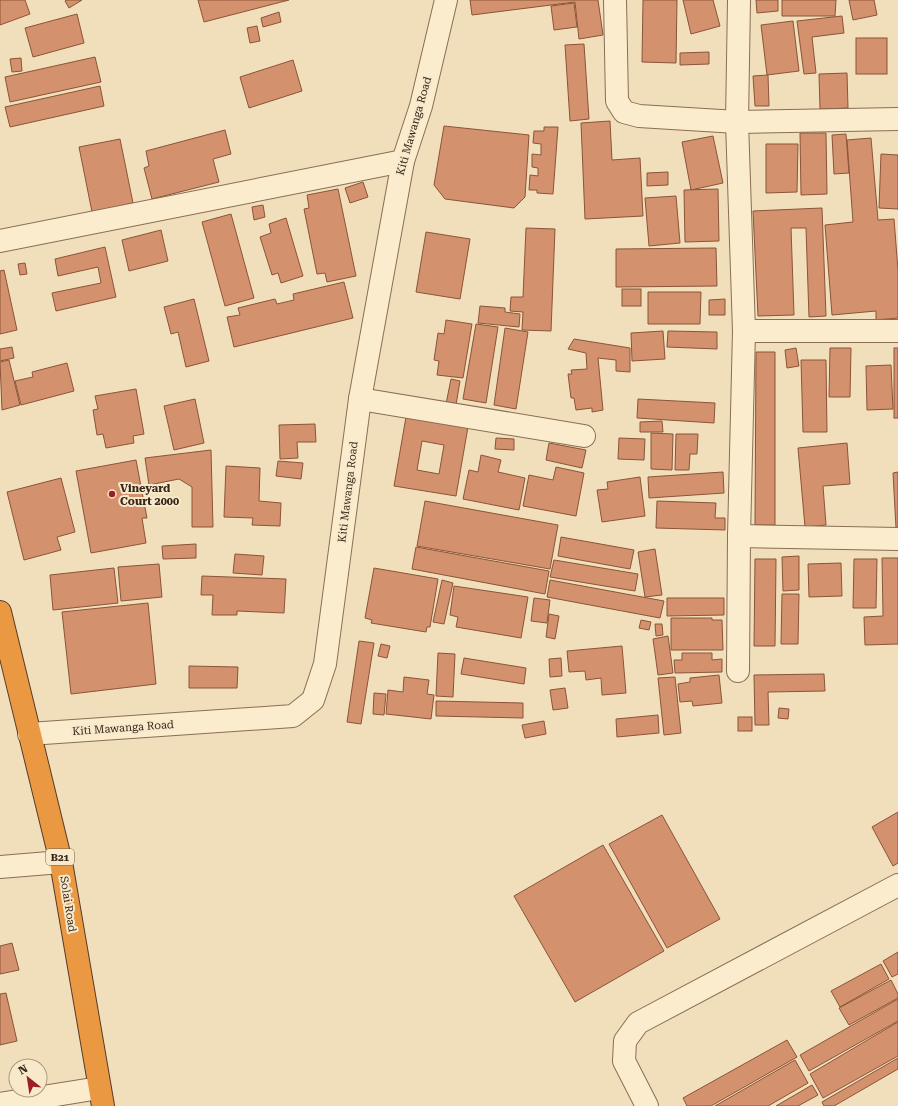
<svg xmlns="http://www.w3.org/2000/svg" width="898" height="1106" font-family="'Roboto Serif',serif">
<rect width="100%" height="100%" fill="#f1debb"/>
<g fill="#d3926d" stroke="#8b5438" fill-rule="evenodd">
<polygon points="0,0 25,0 30,14 0,25"/>
<polygon points="82,0 69,8 65,1 66,0"/>
<polygon points="198,0 289,0 204,22"/>
<polygon points="470,0 598,0 603,35 579,39 575,2 472,15"/>
<polygon points="643,0 677,0 676,63 642,62"/>
<polygon points="683,0 713,0 720,26 691,34"/>
<polygon points="756,0 778,0 778,11 757,13"/>
<polygon points="782,0 836,0 835,16 782,16"/>
<polygon points="849,0 874,0 877,15 853,20"/>
<polygon points="574,3 577,27 554,30 551,6"/>
<polygon points="279,12 281,22 263,27 261,18"/>
<polygon points="77,14 84,43 33,57 25,28"/>
<polygon points="842,16 844,33 812,37 816,73 804,74 797,21"/>
<polygon points="793,21 799,71 767,75 761,25"/>
<polygon points="257,26 260,41 250,43 247,28"/>
<rect x="856" y="38" width="31" height="36"/>
<polygon points="584,44 589,119 570,121 565,45"/>
<polygon points="709,52 709,64 680,65 680,53"/>
<polygon points="95,57 101,82 10,102 5,77"/>
<polygon points="21,58 22,71 12,72 10,59"/>
<polygon points="293,60 302,91 249,108 240,77"/>
<polygon points="847,73 848,108 820,109 819,74"/>
<polygon points="768,75 769,106 755,106 753,76"/>
<polygon points="100,86 104,106 10,127 5,107"/>
<polygon points="610,121 612,160 640,158 643,216 585,219 581,123"/>
<polygon points="444,126 529,135 525,197 514,208 445,199 434,185"/>
<polygon points="544,127 558,127 553,194 537,193 537,190 529,190 530,175 538,176 538,168 532,167 532,154 541,155 541,144 533,143 534,131 544,131"/>
<polygon points="225,130 231,154 213,159 219,182 152,199 144,168 149,166 146,151"/>
<polygon points="800,133 826,133 827,194 801,195"/>
<polygon points="846,134 849,173 834,174 832,135"/>
<polygon points="713,136 723,183 691,190 682,142"/>
<polygon points="871,138 878,220 894,219 898,270 898,318 876,320 876,311 832,315 825,225 853,222 847,140"/>
<polygon points="120,139 133,203 92,212 79,147"/>
<polygon points="766,144 798,144 797,192 766,193"/>
<polygon points="881,154 898,155 898,209 879,208"/>
<polygon points="668,172 668,185 647,186 647,173"/>
<polygon points="363,182 368,197 350,203 345,188"/>
<polygon points="338,189 356,276 327,282 325,273 317,274 304,209 309,208 307,195"/>
<polygon points="718,189 719,241 685,242 684,190"/>
<polygon points="676,196 680,243 649,246 645,198"/>
<polygon points="263,205 265,217 254,220 252,207"/>
<polygon points="822,208 826,316 809,317 806,228 791,228 794,315 758,316 753,211"/>
<polygon points="231,214 254,298 225,306 202,222"/>
<polygon points="286,218 303,276 281,283 278,273 272,275 260,237 271,233 269,224"/>
<polygon points="526,228 555,229 551,331 522,330 523,312 510,311 511,297 523,297"/>
<polygon points="161,230 168,261 129,271 122,240"/>
<polygon points="426,232 470,239 460,299 416,292"/>
<polygon points="105,247 116,297 56,311 52,293 101,283 98,267 58,276 55,259"/>
<polygon points="716,248 717,286 616,287 616,249"/>
<polygon points="25,263 27,274 20,275 18,264"/>
<polygon points="4,270 17,330 0,334 0,271"/>
<polygon points="344,282 353,318 234,347 227,317 240,315 238,308 275,299 277,304 294,300 293,294"/>
<rect x="622" y="289" width="19" height="17"/>
<polygon points="648,292 701,292 700,324 648,324"/>
<polygon points="194,299 209,361 186,367 178,332 171,334 164,307"/>
<polygon points="725,299 725,315 709,315 709,300"/>
<polygon points="480,306 505,308 505,312 520,314 519,327 478,323"/>
<polygon points="446,320 472,324 463,378 437,375 439,361 434,360 438,333 444,334"/>
<polygon points="476,324 498,327 486,403 463,399"/>
<polygon points="505,328 528,332 516,409 494,405"/>
<polygon points="663,331 665,359 632,361 631,333"/>
<polygon points="668,331 717,332 717,349 667,347"/>
<polygon points="574,339 630,348 630,372 616,371 616,360 598,358 603,410 592,412 592,408 576,410 574,398 571,398 568,374 572,374 571,370 587,369 586,353 568,349"/>
<polygon points="12,347 14,358 0,361 0,349"/>
<polygon points="796,348 799,366 787,368 785,350"/>
<polygon points="830,348 851,348 850,397 829,397"/>
<rect x="894" y="348" width="4" height="70"/>
<polygon points="756,352 775,352 775,525 755,525"/>
<polygon points="9,360 20,405 2,410 0,362"/>
<polygon points="801,360 826,360 827,432 803,432"/>
<polygon points="67,363 74,391 21,405 15,381 33,377 32,372"/>
<polygon points="891,365 893,409 867,410 866,366"/>
<polygon points="451,379 460,381 456,405 446,404"/>
<polygon points="136,389 144,434 133,436 134,443 106,448 103,434 97,435 93,410 98,409 95,396"/>
<polygon points="195,399 204,443 174,450 164,406"/>
<polygon points="638,399 715,403 714,423 637,418"/>
<path d="M406,417L468,427L456,496L394,486ZM422,441L444,445L439,474L417,470Z"/>
<polygon points="662,421 663,432 640,432 640,422"/>
<polygon points="315,424 316,442 297,442 298,458 280,459 279,425"/>
<polygon points="651,433 673,434 672,470 651,469"/>
<polygon points="676,434 698,434 697,454 690,454 689,470 675,470"/>
<polygon points="496,438 514,439 514,450 495,449"/>
<polygon points="619,438 645,439 644,460 618,459"/>
<polygon points="549,443 586,450 582,468 546,460"/>
<polygon points="847,443 850,484 823,486 826,525 805,527 798,448"/>
<polygon points="211,450 213,527 192,527 192,487 179,479 149,485 145,458"/>
<polygon points="481,455 501,460 498,472 525,478 519,510 463,499 469,470 478,472"/>
<polygon points="136,460 147,518 142,518 146,543 91,553 76,471"/>
<polygon points="278,461 303,463 301,479 276,476"/>
<polygon points="226,466 260,468 259,501 281,503 280,526 252,525 253,518 224,517"/>
<polygon points="556,467 584,473 576,516 523,506 529,475 553,480"/>
<polygon points="723,472 724,493 649,498 648,477"/>
<polygon points="898,472 898,528 896,528 893,473"/>
<polygon points="640,477 645,516 602,522 597,490 608,489 607,482"/>
<polygon points="61,478 75,532 57,537 61,550 24,560 7,492"/>
<polygon points="425,501 558,525 550,569 417,546"/>
<polygon points="657,501 716,503 715,518 725,518 725,530 656,528"/>
<polygon points="561,537 634,550 630,569 558,556"/>
<polygon points="196,544 196,558 163,559 162,546"/>
<polygon points="416,547 549,571 545,594 412,569"/>
<polygon points="655,549 662,595 645,597 638,552"/>
<polygon points="235,554 264,556 262,575 233,573"/>
<polygon points="799,556 799,590 783,591 782,557"/>
<polygon points="882,558 898,558 898,644 865,645 864,617 883,616"/>
<polygon points="755,559 776,559 775,646 754,646"/>
<polygon points="854,559 877,559 876,608 853,608"/>
<polygon points="554,560 638,574 635,591 550,577"/>
<polygon points="841,563 842,596 809,597 808,564"/>
<polygon points="159,564 162,597 121,601 118,567"/>
<polygon points="114,568 118,603 53,610 50,575"/>
<polygon points="374,568 438,579 430,627 427,627 426,632 371,623 372,620 365,618"/>
<polygon points="202,576 286,579 284,613 237,611 237,615 212,615 213,595 201,595"/>
<polygon points="442,580 453,583 444,624 433,622"/>
<polygon points="550,580 664,601 660,618 547,597"/>
<polygon points="454,586 528,597 521,638 456,627 458,617 450,615"/>
<polygon points="782,594 799,594 798,644 781,644"/>
<polygon points="534,598 550,600 547,623 531,621"/>
<polygon points="667,598 724,598 724,615 667,616"/>
<polygon points="148,603 156,684 71,694 62,612"/>
<polygon points="549,614 559,616 555,639 546,637"/>
<polygon points="671,618 712,618 712,620 722,620 723,650 671,650"/>
<polygon points="641,620 651,622 649,630 639,628"/>
<polygon points="655,624 662,624 663,635 656,636"/>
<polygon points="668,636 673,673 658,675 653,639"/>
<polygon points="359,641 374,643 361,724 347,722"/>
<polygon points="381,644 390,646 387,658 378,656"/>
<polygon points="622,646 626,693 602,695 601,678 586,680 585,671 569,672 567,651"/>
<polygon points="438,653 455,654 453,697 436,696"/>
<polygon points="682,653 712,653 712,660 722,659 722,672 675,673 674,660 682,660"/>
<polygon points="464,658 526,668 524,684 461,674"/>
<polygon points="561,658 562,676 550,677 549,659"/>
<polygon points="189,666 238,667 237,688 189,688"/>
<polygon points="824,674 825,691 768,692 769,725 755,725 754,675"/>
<polygon points="719,675 722,703 693,706 692,701 680,702 678,684 690,682 690,678"/>
<polygon points="404,677 429,680 427,694 434,695 431,719 386,714 388,690 403,692"/>
<polygon points="675,677 681,733 664,735 658,678"/>
<polygon points="565,688 568,708 553,710 550,690"/>
<polygon points="374,693 386,694 384,715 373,714"/>
<polygon points="436,701 523,703 523,718 436,716"/>
<polygon points="779,708 789,709 788,719 778,718"/>
<polygon points="658,715 659,733 617,737 616,719"/>
<rect x="738" y="717" width="14" height="14"/>
<polygon points="544,721 546,734 525,738 522,725"/>
<polygon points="898,812 898,863 893,866 872,827"/>
<polygon points="662,815 720,919 667,948 609,844"/>
<polygon points="603,845 664,951 575,1002 514,896"/>
<polygon points="12,943 19,970 0,974 0,946"/>
<polygon points="898,952 898,974 892,977 883,961"/>
<polygon points="881,964 889,979 840,1007 831,991"/>
<polygon points="891,980 898,994 898,998 849,1025 839,1008"/>
<polygon points="6,993 17,1041 0,1045 0,994"/>
<polygon points="898,999 898,1021 809,1071 800,1055"/>
<polygon points="898,1022 898,1056 823,1098 810,1074"/>
<polygon points="787,1040 797,1057 711,1106 687,1106 683,1098"/>
<polygon points="898,1058 898,1069 834,1106 824,1106 822,1102"/>
<polygon points="795,1060 808,1083 768,1106 715,1106"/>
<polygon points="812,1085 818,1095 798,1106 776,1106"/>
</g>
<g fill="none" stroke-linecap="round" stroke-linejoin="round">
<defs>
<g id="minor">
<polyline points="615,0 617,101 624,112 639,116 737,122 898,119"/>
<polyline points="0,241 403,161"/>
<polyline points="744,331 898,331"/>
<polyline points="360,399 584,436"/>
<polyline points="739,536 898,539"/>
<polyline points="738,671 739,536 744,331 737,122 739,0"/>
<polyline points="29,734 293,716 313,700 325,664 360,399 403,161 421,106 446,0"/>
<polyline points="0,867 61,862"/>
<polyline points="0,1104 99,1088"/>
<polyline points="647,1106 624,1061 625,1041 638,1023 898,885"/>
</g>
<polyline id="highway" points="0,612 61,862 103,1106"/>
</defs>
<use href="#minor" stroke="#896e54" stroke-width="24"/>
<use href="#highway" stroke="#563c29" stroke-width="24"/>
<use href="#minor" stroke="#fcecce" stroke-width="22"/>
<use href="#highway" stroke="#ea9842" stroke-width="22"/>
</g>
<circle fill="#9d1f26" stroke="#f8e9cb" stroke-width="1.5" cx="112" cy="494" r="4"/>
<g text-anchor="middle" dominant-baseline="central" stroke-width="4" stroke-linejoin="round" paint-order="stroke">
<rect fill="#f8e9cb" stroke="#71614f" stroke-width="1" x="46" y="849" width="28" height="16" rx="3"/>
<g font-size="10" font-weight="bold" fill="#37271a">
<text x="60" y="857">B21</text>
</g>
<g font-size="11" fill="#37271a" stroke="#f8e9cb">
<text transform="translate(414 126) rotate(-74)">Kiti Mawanga Road</text>
<text transform="translate(348 492) rotate(-83)">Kiti Mawanga Road</text>
<text transform="translate(123 728) rotate(-4)">Kiti Mawanga Road</text>
<text transform="translate(68 904) rotate(81)">Solai Road</text>
</g>
<g font-size="11" font-weight="bold" fill="#37271a" stroke="#f8e9cb" text-anchor="start">
<text x="120" y="488">Vineyard<tspan x="120" dy="13">Court 2000</tspan></text>
</g>
</g>
<g transform="translate(28 1078) rotate(330)"><circle r="19" fill="#f8e9cb" stroke="#ab9b84"/>
<path d="M0-3L7 15L0 10L-7 15Z" fill="#9d1f26"/>
<text y="-6" font-size="11" font-weight="bold" text-anchor="middle" fill="#37271a">N</text>
</g>
</svg>
